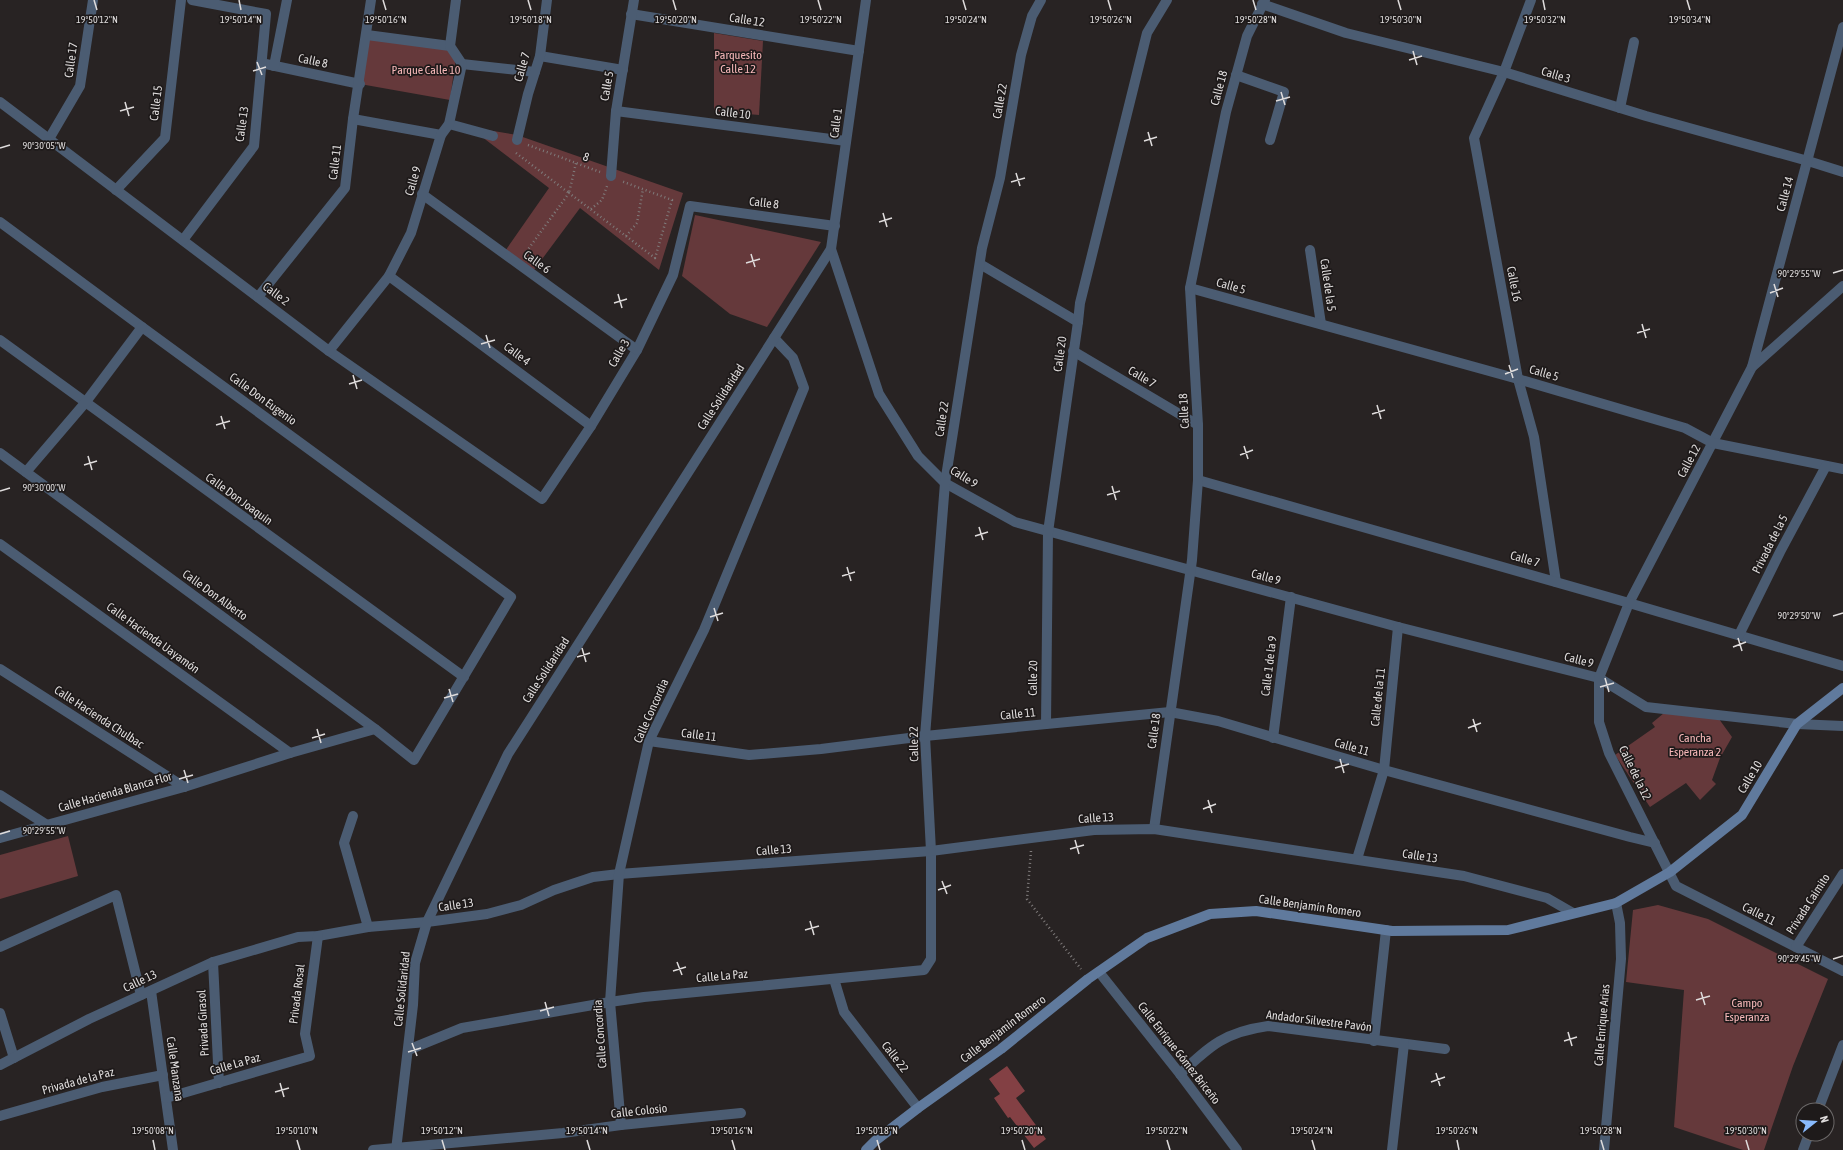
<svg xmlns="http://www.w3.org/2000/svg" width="1843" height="1150" font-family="'Asap Condensed',sans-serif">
<rect width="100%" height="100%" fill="#282323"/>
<g fill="#65393b">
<polygon points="714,33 763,41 759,115 714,111"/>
<polygon points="367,35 457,49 450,100 360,84"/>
<polygon points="469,127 517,135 683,193 659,270 580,208 531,274 503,254 549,188"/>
<polygon points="695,215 821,242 767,327 730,314 682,276"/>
<polygon points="1664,713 1719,719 1732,737 1720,758 1712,780 1716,784 1700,800 1686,783 1650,807 1615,755 1655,727 1652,723"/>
<polygon points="68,836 78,876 0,899 0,855"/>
<polygon points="1658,905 1708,919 1828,979 1793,1066 1764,1150 1743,1150 1674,1127 1684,990 1626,982 1633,910"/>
</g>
<polygon fill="#834044" points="1007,1066 1025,1091 1016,1098 1046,1139 1034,1148 1010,1117 1008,1118 994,1098 1000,1094 989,1079"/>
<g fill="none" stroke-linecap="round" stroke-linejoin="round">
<g stroke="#7f7b7b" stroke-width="2.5" stroke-dasharray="1 3" stroke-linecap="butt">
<polyline points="528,145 600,172"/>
<polyline points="516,153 569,193 576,163"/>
<polyline points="591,209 602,200 607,186"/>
<polyline points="626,236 637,223 643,189"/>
<polyline points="524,255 569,193 655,258 672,200 621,181"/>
<polyline points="1031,851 1027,899 1081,969"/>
</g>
<g stroke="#4b5c72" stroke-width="10">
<polyline points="1531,0 1504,72 1474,138 1518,379 1534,437 1556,582"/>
<polyline points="1262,4 1346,33 1504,72 1646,116 1808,161 1843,172"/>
<polyline points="631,14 859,51"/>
<polyline points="367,35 450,46"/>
<polyline points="540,56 623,70"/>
<polyline points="261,63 360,84"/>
<polyline points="462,64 535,72"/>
<polyline points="274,66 287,0"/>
<polyline points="1236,75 1284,92 1270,140"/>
<polyline points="0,102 329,351 542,499 591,426 637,350 673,275 690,206 835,226"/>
<polyline points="1620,108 1634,42"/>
<polyline points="616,111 846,141"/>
<polyline points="353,119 441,135"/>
<polyline points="449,124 493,136"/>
<polyline points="49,139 80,86 93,0"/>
<polyline points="517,140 528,94 540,56 547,0"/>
<polyline points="611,176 616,111 634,0"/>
<polyline points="116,190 165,138 181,0"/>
<polyline points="422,194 637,350"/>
<polyline points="0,222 142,327 511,597 414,760 375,729 0,453"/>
<polyline points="183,240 254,146 266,14 192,0"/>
<polyline points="831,249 879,394 918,456 945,483 1015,522 1398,627 1599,678 1646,707 1797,724 1843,726"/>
<polyline points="1310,250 1321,324"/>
<polyline points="980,264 1078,322"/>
<polyline points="389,276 591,426"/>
<polyline points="1843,286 1752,367 1629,603 1599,678 1599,722 1609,753 1676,886 1843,971"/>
<polyline points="1190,288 1518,379 1685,428 1713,443 1843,469"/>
<polyline points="258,297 345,188 353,119 371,0"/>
<polyline points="0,340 464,677"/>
<polyline points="329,351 389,276 411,233 441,135 449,124 462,64 450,46 456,0"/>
<polyline points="1073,351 1198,425"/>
<polyline points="1752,367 1843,27"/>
<polyline points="26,472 85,403 142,327"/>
<polyline points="1198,480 1629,603 1843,666"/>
<polyline points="0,544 290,753"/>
<polyline points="1739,635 1780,552 1826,466"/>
<polyline points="0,669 184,787"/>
<polyline points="1046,724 1048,532 1078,322 1080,303 1147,33 1167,0"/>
<polyline points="1273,738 1291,597"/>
<polyline points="649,741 749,755 821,749 925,736 1170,712 1218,721 1384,770 1630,837 1655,843"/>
<polyline points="0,795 47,825"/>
<polyline points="353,816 344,843 368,927"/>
<polyline points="1154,829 1192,560 1198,480 1198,425 1190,288 1226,112 1247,36 1265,0"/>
<polyline points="0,838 184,787 290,753 375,729"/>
<polyline points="1357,859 1384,770 1398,627"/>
<polyline points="0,947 116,895 141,995"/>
<polyline points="1796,947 1843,874"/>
<polyline points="213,962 219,1083"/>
<polyline points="1099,972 1180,1074 1237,1150"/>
<polyline points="834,979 844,1012 918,1108"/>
<polyline points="151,991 173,1150"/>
<polyline points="0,1013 14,1058"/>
<polyline points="1374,1041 1386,930"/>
<polyline points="408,1050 462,1028 610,1002 644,997 924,970 931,959 931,851 925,736 945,483 982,248 1000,178 1021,55 1032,16 1041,0"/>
<polyline points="0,1065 89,1019 213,962 298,937 318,936 368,927 427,922 487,914 521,905 554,890 593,877 619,874 931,851 1094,830 1154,829 1464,876 1547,898 1573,913"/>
<path d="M1180,1074C1211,1045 1225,1032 1268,1026L1445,1049"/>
<polyline points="166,1098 310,1056 305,1034 318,936"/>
<polyline points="1818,1110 1843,1045"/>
<polyline points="0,1116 102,1087 163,1075"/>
<polyline points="621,1125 610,1002 619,874 649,741 704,630 804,388 793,358 774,338"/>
<polyline points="373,1150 563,1133 621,1125 741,1113"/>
<polyline points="396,1150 413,1005 415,963 427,922 508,754 831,249 866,0"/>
<polyline points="1392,1150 1404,1044"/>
<polyline points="1604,1150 1621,959 1620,923 1616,903"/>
<polyline points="1803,1150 1809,1134"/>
</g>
<polyline stroke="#607a9d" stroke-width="10" points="866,1150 875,1141 918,1108 1001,1049 1088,979 1147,938 1210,914 1256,911 1392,931 1508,930 1616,903 1670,872 1742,815 1797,724 1843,688"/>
</g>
<path fill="none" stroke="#dfdcdc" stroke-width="1.5" d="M94,0L97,10M239,0L241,10M383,0L386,10M528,0L531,10M673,0L676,10M818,0L821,10M963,0L966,10M1108,0L1111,10M1253,0L1256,10M1398,0L1401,10M1543,0L1545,10M1687,0L1690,10M1413,51L1417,65M1409,60L1422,56M257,62L262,75M253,71L266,67M1281,92L1285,105M1276,101L1290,97M125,102L129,116M120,111L134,107M1148,132L1152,146M1144,141L1157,137M0,148L10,145M1016,173L1020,186M1011,182L1025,178M883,213L887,227M879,222L892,218M751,254L755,267M746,263L760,259M1833,273L1843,270M1774,284L1778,297M1770,293L1783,288M618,294L622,308M614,303L627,299M1642,324L1646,338M1637,333L1650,329M486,335L490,348M481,344L495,340M1509,365L1513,378M1505,374L1518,369M353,375L357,389M349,384L362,380M1377,405L1381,419M1372,414L1385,410M221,416L225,429M216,425L230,421M1244,446L1248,459M1240,455L1253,450M88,456L92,470M84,465L97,461M1112,486L1116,500M0,491L10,488M1107,495L1120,491M979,527L983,540M975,536L988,532M847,567L851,581M842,576L855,572M714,608L718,621M1833,616L1843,613M710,617L723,613M1738,638L1742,651M1733,647L1746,642M582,648L586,662M577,657L590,653M1605,678L1609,692M1600,687L1614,683M449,689L453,702M444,698L458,694M1473,719L1477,732M1468,728L1481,723M317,729L321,743M312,738L325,734M1340,759L1344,773M1335,768L1349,764M184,770L188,783M179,779L193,775M1208,800L1212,813M1203,809L1216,804M0,834L10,831M1075,840L1079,854M1070,849L1084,845M942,881L947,894M938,890L951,885M810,921L814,935M805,930L819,926M1833,959L1843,956M677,962L682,975M673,971L686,967M1701,992L1705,1005M1696,1000L1710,996M545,1002L549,1016M540,1011L554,1007M1568,1032L1572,1046M1564,1041L1577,1037M412,1043L417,1056M408,1052L421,1048M1436,1073L1440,1086M1431,1082L1445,1077M280,1083L284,1097M275,1092L289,1088M153,1140L155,1150M297,1140L300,1150M442,1140L445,1150M587,1140L590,1150M732,1140L735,1150M877,1140L880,1150M1022,1140L1025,1150M1167,1140L1170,1150M1312,1140L1315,1150M1457,1140L1459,1150M1601,1140L1604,1150M1746,1140L1749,1150"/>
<g text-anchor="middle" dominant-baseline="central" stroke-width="3.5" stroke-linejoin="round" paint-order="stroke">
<g font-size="12" fill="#dfdcdc" stroke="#1e1a1a">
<text transform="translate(747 20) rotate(9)">Calle 12</text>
<text transform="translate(71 60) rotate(-82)">Calle 17</text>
<text transform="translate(313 61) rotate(12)">Calle 8</text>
<text transform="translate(522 67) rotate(-74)">Calle 7</text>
<text transform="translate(1556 75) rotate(17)">Calle 3</text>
<text transform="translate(607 86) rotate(-80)">Calle 5</text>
<text transform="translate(1219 88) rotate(-75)">Calle 18</text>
<text transform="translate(1000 101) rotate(-80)">Calle 22</text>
<text transform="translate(156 103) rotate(-83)">Calle 15</text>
<text transform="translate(733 113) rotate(7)">Calle 10</text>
<text transform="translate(836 123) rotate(-82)">Calle 1</text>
<text transform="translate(242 124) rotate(-82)">Calle 13</text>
<text transform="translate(586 157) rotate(21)">8</text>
<text transform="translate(335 162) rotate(-83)">Calle 11</text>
<text transform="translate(413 181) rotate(-73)">Calle 9</text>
<text transform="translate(1785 194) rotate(-75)">Calle 14</text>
<text transform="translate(764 203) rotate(7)">Calle 8</text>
<text transform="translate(537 262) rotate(36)">Calle 6</text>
<text transform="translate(1514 284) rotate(79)">Calle 16</text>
<text transform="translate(1328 285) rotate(82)">Calle de la 5</text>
<text transform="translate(1231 286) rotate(16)">Calle 5</text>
<text transform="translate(276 294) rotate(37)">Calle 2</text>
<text transform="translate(619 353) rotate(-60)">Calle 3</text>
<text transform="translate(517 354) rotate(37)">Calle 4</text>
<text transform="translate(1060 354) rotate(-82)">Calle 20</text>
<text transform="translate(1544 373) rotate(16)">Calle 5</text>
<text transform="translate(1142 377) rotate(31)">Calle 7</text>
<text transform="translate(721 397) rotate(-57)">Calle Solidaridad</text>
<text transform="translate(263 399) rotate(36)">Calle Don Eugenio</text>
<text transform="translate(1184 411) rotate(-93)">Calle 18</text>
<text transform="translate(942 419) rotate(-81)">Calle 22</text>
<text transform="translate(1689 461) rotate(-62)">Calle 12</text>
<text transform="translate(964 477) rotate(32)">Calle 9</text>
<text transform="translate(239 499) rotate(36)">Calle Don Joaquín</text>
<text transform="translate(1770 544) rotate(-63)">Privada de la 5</text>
<text transform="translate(1525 559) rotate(16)">Calle 7</text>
<text transform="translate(1266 577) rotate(15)">Calle 9</text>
<text transform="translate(215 595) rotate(36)">Calle Don Alberto</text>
<text transform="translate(153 638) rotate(36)">Calle Hacienda Uayamón</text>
<text transform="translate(1579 660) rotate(14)">Calle 9</text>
<text transform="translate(1269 666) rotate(-83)">Calle 1 de la 9</text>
<text transform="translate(546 670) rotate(-57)">Calle Solidaridad</text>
<text transform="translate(1033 678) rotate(-89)">Calle 20</text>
<text transform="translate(1378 697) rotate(-84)">Calle de la 11</text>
<text transform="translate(651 711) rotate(-66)">Calle Concordia</text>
<text transform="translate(1018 714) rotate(-6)">Calle 11</text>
<text transform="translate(99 717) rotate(33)">Calle Hacienda Chulbac</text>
<text transform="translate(1154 731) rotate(-82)">Calle 18</text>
<text transform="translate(699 735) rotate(7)">Calle 11</text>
<text transform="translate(914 744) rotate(-91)">Calle 22</text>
<text transform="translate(1352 747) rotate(16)">Calle 11</text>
<text transform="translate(1635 773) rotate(64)">Calle de la 12</text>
<text transform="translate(1750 777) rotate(-59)">Calle 10</text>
<text transform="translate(115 792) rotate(-16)">Calle Hacienda Blanca Flor</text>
<text transform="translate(1096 818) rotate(-4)">Calle 13</text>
<text transform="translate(774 850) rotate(-5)">Calle 13</text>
<text transform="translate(1420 856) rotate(9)">Calle 13</text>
<text transform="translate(1808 904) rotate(-57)">Privada Caimito</text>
<text transform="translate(456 905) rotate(-8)">Calle 13</text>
<text transform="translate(1310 906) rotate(8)">Calle Benjamín Romero</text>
<text transform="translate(1759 914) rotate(27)">Calle 11</text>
<text transform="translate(722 976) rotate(-5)">Calle La Paz</text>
<text transform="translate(140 981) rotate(-25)">Calle 13</text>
<text transform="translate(402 989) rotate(-84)">Calle Solidaridad</text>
<text transform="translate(297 994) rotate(-83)">Privada Rosal</text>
<text transform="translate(1319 1021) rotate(7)">Andador Silvestre Pavón</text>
<text transform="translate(203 1023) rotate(-93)">Privada Girasol</text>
<text transform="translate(1602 1025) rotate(-85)">Calle Enrique Arias</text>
<text transform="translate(1003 1029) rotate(-37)">Calle Benjamín Romero</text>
<text transform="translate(600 1034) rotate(-94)">Calle Concordia</text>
<text transform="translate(1179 1053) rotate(52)">Calle Enrique Gómez Briceño</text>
<text transform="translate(895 1057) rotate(52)">Calle 22</text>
<text transform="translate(235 1064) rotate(-16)">Calle La Paz</text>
<text transform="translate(175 1069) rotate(82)">Calle Manzana</text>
<text transform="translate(78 1081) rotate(-15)">Privada de la Paz</text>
<text transform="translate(639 1111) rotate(-6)">Calle Colosio</text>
</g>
<g font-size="12" fill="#f7b8b9" stroke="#1e1a1a">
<text x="738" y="55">Parquesito<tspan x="738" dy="14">Calle 12</tspan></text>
<text x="426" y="70">Parque Calle 10</text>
<text x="1695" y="738">Cancha<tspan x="1695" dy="14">Esperanza 2</tspan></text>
<text x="1747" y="1003">Campo<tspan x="1747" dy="14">Esperanza</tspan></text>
</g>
</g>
<g font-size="10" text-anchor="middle" fill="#dfdcdc" stroke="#1e1a1a" stroke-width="3.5" stroke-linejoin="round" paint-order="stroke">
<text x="97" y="23">19°50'12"N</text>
<text x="241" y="23">19°50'14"N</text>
<text x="386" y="23">19°50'16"N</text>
<text x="531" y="23">19°50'18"N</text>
<text x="676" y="23">19°50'20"N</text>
<text x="821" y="23">19°50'22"N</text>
<text x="966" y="23">19°50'24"N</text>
<text x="1111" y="23">19°50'26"N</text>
<text x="1256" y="23">19°50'28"N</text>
<text x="1401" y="23">19°50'30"N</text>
<text x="1545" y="23">19°50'32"N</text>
<text x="1690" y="23">19°50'34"N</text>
<text x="44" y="149">90°30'05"W</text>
<text x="1799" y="277">90°29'55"W</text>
<text x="44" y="491">90°30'00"W</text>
<text x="1799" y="619">90°29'50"W</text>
<text x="44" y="834">90°29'55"W</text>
<text x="1799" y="962">90°29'45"W</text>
<text x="153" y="1134">19°50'08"N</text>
<text x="297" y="1134">19°50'10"N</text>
<text x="442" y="1134">19°50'12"N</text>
<text x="587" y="1134">19°50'14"N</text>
<text x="732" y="1134">19°50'16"N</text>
<text x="877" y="1134">19°50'18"N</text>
<text x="1022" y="1134">19°50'20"N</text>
<text x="1167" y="1134">19°50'22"N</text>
<text x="1312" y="1134">19°50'24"N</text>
<text x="1457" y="1134">19°50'26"N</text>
<text x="1601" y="1134">19°50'28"N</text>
<text x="1746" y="1134">19°50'30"N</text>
</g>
<g transform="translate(1815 1122) rotate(73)"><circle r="19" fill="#1e1a1a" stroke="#6b6868"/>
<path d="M0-3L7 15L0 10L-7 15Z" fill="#89bafc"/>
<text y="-6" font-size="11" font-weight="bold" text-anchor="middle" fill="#dfdcdc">N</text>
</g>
</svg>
